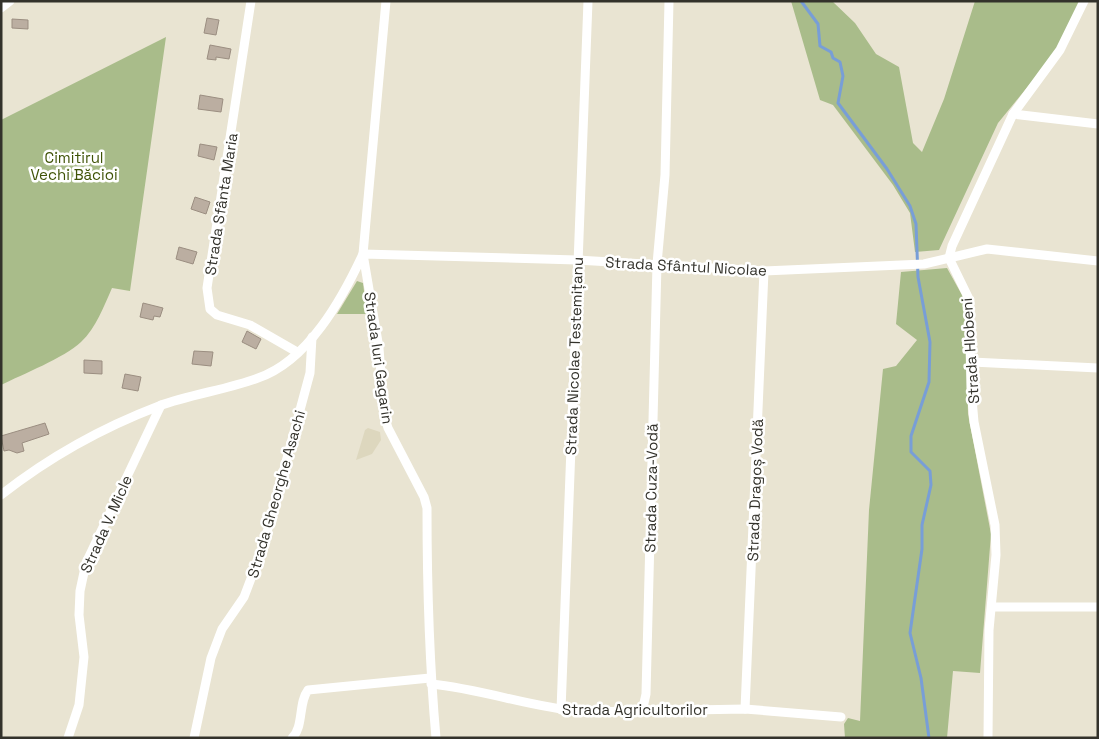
<svg xmlns="http://www.w3.org/2000/svg" width="1099" height="739" font-family="'Space Grotesk',sans-serif">
<rect width="100%" height="100%" fill="#e9e4d2"/>
<polygon fill="#ddd7be" points="368,428 380,432 381,440 372,454 356,460 365,430"/>
<g fill="#a9bc8a">
<polygon points="791,1 832,1 855,23 876,54 899,67 913,143 922,152 944,99 975,1 1080,1 1057,51 998,123 939,250 915,252 910,213 893,185 833,105 820,100"/>
<path d="M166,37L130,291L112,288C104,306 96,328 81,342C64,358 23,374 1,385V120Z"/>
<polygon points="947,268 962,295 966,310 968,414 991,534 980,673 953,671 947,738 845,738 844,724 848,718 860,721 869,510 883,369 896,366 917,340 896,324 901,272"/>
<polygon points="357,281 363,283 367,314 337,314"/>
</g>
<g fill="none" stroke-linecap="round" stroke-linejoin="round">
<polyline stroke="#789ed7" stroke-width="3" points="801,1 818,24 820,46 831,52 833,58 840,62 843,76 838,103 887,169 910,206 916,224 918,277 930,342 929,382 911,436 911,452 930,471 931,485 922,525 922,549 910,633 921,678 929,738"/>
</g>
<g fill="#bbaea1" stroke="#9b8e81">
<polygon points="207,18 219,20 216,35 204,33"/>
<polygon points="12,19 28,20 28,29 12,28"/>
<polygon points="210,45 231,49 229,59 216,57 216,60 207,59"/>
<polygon points="200,95 223,99 221,112 198,109"/>
<polygon points="200,144 217,147 214,160 198,156"/>
<polygon points="195,197 210,202 206,214 191,209"/>
<polygon points="179,247 197,252 193,264 176,259"/>
<polygon points="143,303 163,308 160,317 154,316 153,320 140,317"/>
<polygon points="247,331 261,339 256,349 242,342"/>
<polygon points="194,351 213,352 211,366 192,364"/>
<polygon points="84,360 102,361 102,374 84,373"/>
<polygon points="125,374 141,377 138,391 122,388"/>
<polygon points="45,423 49,434 22,443 24,451 17,453 9,450 4,451 1,436"/>
</g>
<g fill="none" stroke-linecap="round" stroke-linejoin="round">
<g stroke="#fff" stroke-width="9">
<polyline points="251,1 207,288 210,309 217,315 250,325 297,352"/>
<path d="M386,1L363,254L379,348L384,415L388,428L424,497L427,508C427,586 429,659 436,738"/>
<polyline points="1,8 10,1"/>
<polyline points="1013,114 1098,124"/>
<polyline points="972,362 1098,368"/>
<path d="M1,495C48,458 104,427 159,406C191,394 226,390 258,378C308,361 342,299 363,254L577,260L764,271L924,264L987,249L1098,261"/>
<polyline points="992,607 1098,607"/>
<path d="M431,684C483,689 533,708 585,712L745,709L841,717"/>
<polyline points="745,709 764,271"/>
<polyline points="561,710 588,1"/>
<polyline points="642,712 646,694 657,264 665,175 669,1"/>
<polyline points="68,738 79,705 84,657 79,615 80,591 86,563 161,405"/>
<polyline points="194,738 211,658 222,629 244,597 263,547 310,373 312,337"/>
<path d="M292,738C304,727 298,703 308,690L430,678"/>
<polyline points="988,738 989,630 996,555 995,525 974,422 971,388 969,299 949,258 952,246 1013,114 1060,50 1084,1"/>
</g>
</g>
<g text-anchor="middle" dominant-baseline="central" stroke-width="5" stroke-linejoin="round" paint-order="stroke">
<g font-size="15" fill="#3f5306" stroke="#fff">
<text x="74" y="157">Cimitirul<tspan x="74" dy="17">Vechi Băcioi</tspan></text>
</g>
<g font-size="15" fill="#33322b" stroke="#fff">
<text transform="translate(221 204) rotate(-81)">Strada Sfânta Maria</text>
<text transform="translate(686 266) rotate(3)">Strada Sfântul Nicolae</text>
<text transform="translate(970 351) rotate(-94)">Strada Hlobeni</text>
<text transform="translate(574 356) rotate(-88)">Strada Nicolae Testemițanu</text>
<text transform="translate(379 358) rotate(82)">Strada Iuri Gagarin</text>
<text transform="translate(651 488) rotate(-89)">Strada Cuza-Vodă</text>
<text transform="translate(755 490) rotate(-88)">Strada Dragoș Vodă</text>
<text transform="translate(276 494) rotate(-74)">Strada Gheorghe Asachi</text>
<text transform="translate(106 524) rotate(-66)">Strada V. Micle</text>
<text x="635" y="709">Strada Agricultorilor</text>
</g>
</g>
<rect width="1099" height="739" fill="none" stroke="#33322b" stroke-width="5"/>
</svg>
